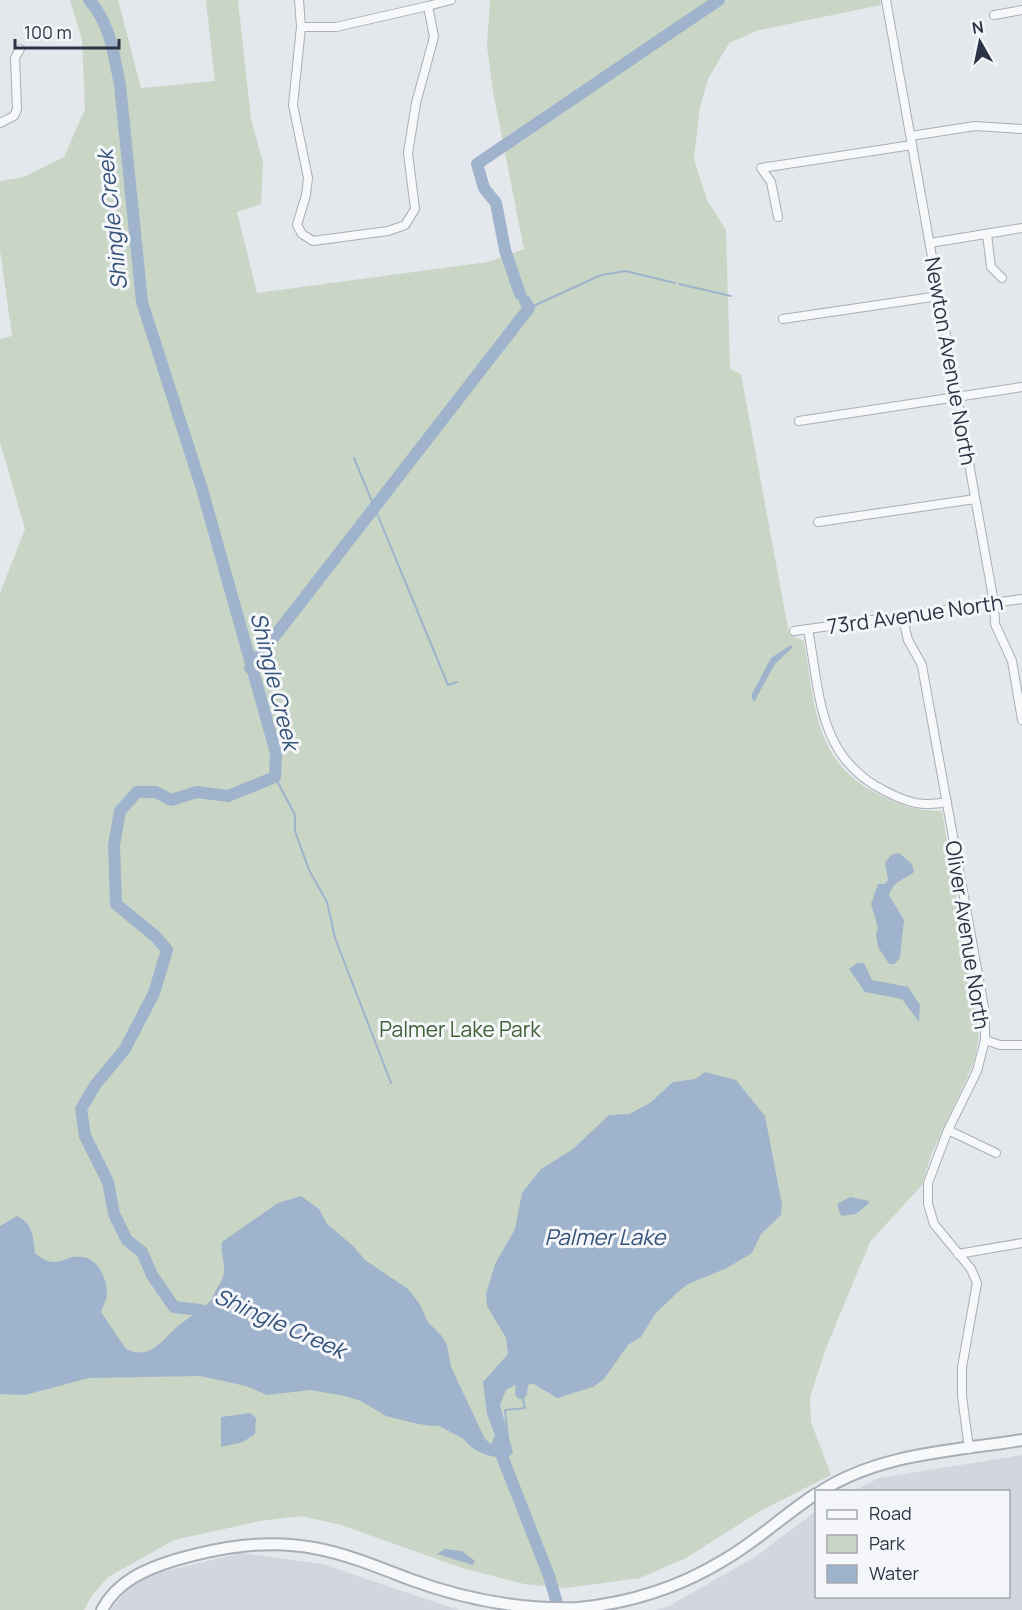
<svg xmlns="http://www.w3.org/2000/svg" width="1022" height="1610" font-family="Manrope,sans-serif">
<rect width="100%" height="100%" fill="#e4e7ec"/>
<g fill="#d2d6de">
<polygon points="1022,1455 1022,1610 655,1610 669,1606 755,1557 816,1511 816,1596 1008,1596 1008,1492 853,1491 879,1478"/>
<polygon points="241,1553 322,1564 459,1610 111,1610 130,1586 149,1575"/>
</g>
<path fill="#c9d6c5" d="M70,0H118L141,88L215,81L206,0H238L251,119L263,162L261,204L237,212L257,293L488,262L524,249L493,92L487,46L490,0H880L881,5L759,30L729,43L708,79L700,107L694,159L707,200L726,230L730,369L741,374L789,634L804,641C815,705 814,764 880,795C901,806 917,811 942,811L979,1036L974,1062L931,1155L922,1185L870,1242L826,1348L810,1397L811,1422L831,1475L760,1511L686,1558L640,1578L565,1588L524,1584L462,1568L341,1525L301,1516L260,1521L174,1540L108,1577L93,1594L84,1610H0V593L25,529L0,442V339L12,336L0,250V181L24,177L64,157L85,109L82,40Z"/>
<g fill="#9fb4cc">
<polygon points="791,645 793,647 775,664 754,702 751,696 771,658"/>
<path d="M899,853L912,864L914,872C903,881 894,880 889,895L904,920L900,958L894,964H889L878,947L876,935L878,928L871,904L878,884H885L888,880L885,863L891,855Z"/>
<polygon points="857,963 864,963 872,980 908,987 920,1005 919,1022 902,999 865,992 849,969"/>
<path d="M705,1072L736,1080L765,1116L782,1205L781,1215L761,1234L752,1253L727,1268L688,1284L679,1291L655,1314L641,1337L628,1345L604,1379L593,1387L557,1398L534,1384L515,1385L506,1390L500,1405L513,1452L509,1457C496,1459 478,1454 468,1444C460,1437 460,1428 449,1422L434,1426L418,1424L386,1416L361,1401L345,1396L311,1390L267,1395L246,1386L200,1376L89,1378L25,1395L0,1394V1226L17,1216C33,1223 33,1237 35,1253C58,1273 64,1253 83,1257C99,1259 107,1280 107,1294C107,1299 103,1306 101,1312L126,1349C153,1362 163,1336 182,1323C192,1315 204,1309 212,1299C215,1290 224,1279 224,1272C225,1262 220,1252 222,1242L278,1203L301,1196L319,1209L327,1224L353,1246L365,1260L408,1289L419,1303L428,1322L442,1336L447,1345L451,1367L485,1439L491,1444L495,1435L487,1414L483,1382L508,1354L506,1338L487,1306L486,1294L495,1264L515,1229L522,1193L541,1169L573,1149L609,1115L629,1114L650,1103L673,1082L695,1079Z"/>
<polygon points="850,1197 869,1201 868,1204 856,1214 841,1216 837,1204"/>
<polygon points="250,1413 256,1418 255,1434 243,1442 221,1447 221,1417"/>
<polygon points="445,1549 462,1551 475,1561 473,1565 437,1554"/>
</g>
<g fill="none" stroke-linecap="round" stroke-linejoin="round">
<g stroke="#9fb4cc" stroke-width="2">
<polyline points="679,284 731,296"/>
<polyline points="529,308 601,275 625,271 675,283"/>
<polyline points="354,458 448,685 457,682"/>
<polyline points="275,777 295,815 295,831 309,870 327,902 335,938 391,1083"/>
<polyline points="508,1439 505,1410 525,1408 521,1393"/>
</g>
<g stroke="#9fb4cc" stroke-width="12">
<path d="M89,0C110,22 114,56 120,85L142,302L202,489L276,753L275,777L228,796L197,792L171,800L156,792H137L120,811L114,845L116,904L155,936L167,950L154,993L125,1049L96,1084L81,1109L85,1136L108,1182L114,1214L127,1240L142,1252L152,1275L174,1307L200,1310L215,1317"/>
<polyline points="667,35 719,0"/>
<polyline points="520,294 505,250 496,203 484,188 477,164 664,37"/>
<polyline points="250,668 529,308 525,301"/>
<polyline points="521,1393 524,1369"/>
<polyline points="433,1416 469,1435"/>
<polyline points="500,1451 549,1576 559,1610"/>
</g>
<defs>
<g id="minor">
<polyline points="299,0 301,27"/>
<polyline points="886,0 994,603 995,624 1012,661 1022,720"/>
<polyline points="428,6 336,27 301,27 293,105 308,178 306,195 297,225 302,234 313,241 388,231 405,225 415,209 408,153 416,103 434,37 428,6 451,0"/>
<polyline points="994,15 1022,10"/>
<polyline points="0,123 14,116 17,109 15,58 20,49"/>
<polyline points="911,136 975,126 1022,129"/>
<polyline points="778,217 771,182 761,168 912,145"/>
<polyline points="987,234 991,267 1002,278"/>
<polyline points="930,243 1022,228"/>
<polyline points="783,319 939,296"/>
<polyline points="799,421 1022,387"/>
<polyline points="818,522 975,499"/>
<polyline points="902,615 908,640 922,665 924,677 985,1013 985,1040 977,1071 948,1130 928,1183 928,1204 934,1224 971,1269 977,1283 962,1367 962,1396 969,1449"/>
<path d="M808,629C820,694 818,758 885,791C908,803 922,807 947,802"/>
<polyline points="794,631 1022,599"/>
<polyline points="985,1040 1000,1045 1022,1045"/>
<polyline points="948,1130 996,1153"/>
<polyline points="958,1254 1022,1243"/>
</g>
<g id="tertiary">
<path d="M820,1492C879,1453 955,1451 1022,1440"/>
<path d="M102,1610C117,1581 146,1569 175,1560C220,1547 267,1539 314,1548C347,1554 378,1567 409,1579C463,1599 520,1610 578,1608C630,1603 680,1587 724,1560C757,1541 785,1514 816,1494"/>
</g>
</defs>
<use href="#minor" stroke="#a9aeb7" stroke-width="10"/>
<use href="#tertiary" stroke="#a9aeb7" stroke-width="14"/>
<use href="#minor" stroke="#f7f8fa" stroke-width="8"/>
<use href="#tertiary" stroke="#f7f8fa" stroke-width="10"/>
</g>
<g text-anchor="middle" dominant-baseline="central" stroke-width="6" stroke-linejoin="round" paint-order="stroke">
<g font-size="21" fill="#2b3445" stroke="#f4f6f9">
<text transform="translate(951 361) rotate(80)">Newton Avenue North</text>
<text transform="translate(915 614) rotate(-8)">73rd Avenue North</text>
<text transform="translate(968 935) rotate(81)">Oliver Avenue North</text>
</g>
<g font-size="21" fill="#3f6138" stroke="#f4f6f9">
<text x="460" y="1029">Palmer Lake Park</text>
</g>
<g font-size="22" font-style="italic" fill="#34527a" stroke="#f4f6f9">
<text transform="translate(112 220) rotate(-96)">Shingle Creek</text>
<text transform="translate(275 681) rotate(76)">Shingle Creek</text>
<text x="605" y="1237">Palmer Lake</text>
<text transform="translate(280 1323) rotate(24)">Shingle Creek</text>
</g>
</g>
<rect x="815" y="1490" width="195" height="108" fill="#f4f6f9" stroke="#a4a8b1" stroke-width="1.5"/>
<rect x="827" y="1510" width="30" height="9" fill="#f7f8fa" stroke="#a4a8b1" stroke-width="1.5"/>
<text x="869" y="1520" font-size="18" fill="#2b3445">Road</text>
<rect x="827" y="1535" width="30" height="18" fill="#c9d6c5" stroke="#a4a8b1" stroke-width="1.5"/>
<text x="869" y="1550" font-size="18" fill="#2b3445">Park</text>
<rect x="827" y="1565" width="30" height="18" fill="#9fb4cc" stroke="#a4a8b1" stroke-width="1.5"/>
<text x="869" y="1580" font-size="18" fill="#2b3445">Water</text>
<g transform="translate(980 42) rotate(351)" stroke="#f4f6f9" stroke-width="4.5" paint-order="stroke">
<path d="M0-4.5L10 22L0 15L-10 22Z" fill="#2b3445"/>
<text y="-9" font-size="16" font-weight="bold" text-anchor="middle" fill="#2b3445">N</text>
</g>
<path d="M15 39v9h104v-9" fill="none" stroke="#2b3445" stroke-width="3"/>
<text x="24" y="39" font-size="18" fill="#2b3445" stroke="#f4f6f9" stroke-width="4.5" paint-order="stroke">100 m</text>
</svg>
